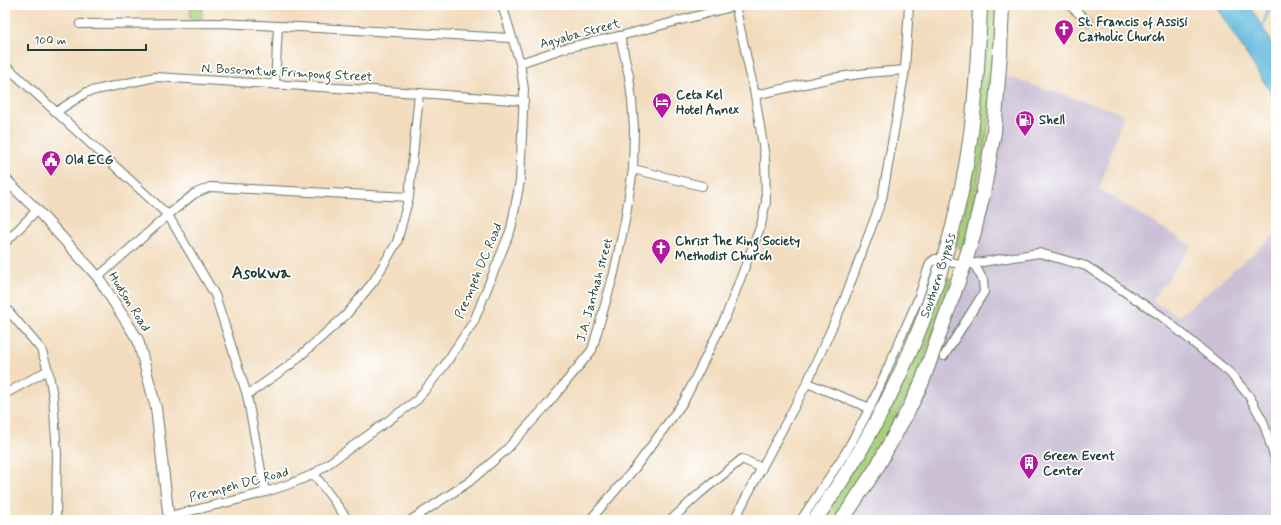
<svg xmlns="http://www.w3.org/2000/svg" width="1281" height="525" font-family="Mynerve,sans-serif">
<rect width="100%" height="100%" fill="#fff"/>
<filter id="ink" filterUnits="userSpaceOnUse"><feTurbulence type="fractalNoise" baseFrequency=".025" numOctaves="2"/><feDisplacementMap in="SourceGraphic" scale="8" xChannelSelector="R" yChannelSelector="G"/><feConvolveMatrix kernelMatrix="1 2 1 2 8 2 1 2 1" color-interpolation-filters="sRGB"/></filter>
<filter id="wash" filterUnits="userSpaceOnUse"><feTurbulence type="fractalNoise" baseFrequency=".012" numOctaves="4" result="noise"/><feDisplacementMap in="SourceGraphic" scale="16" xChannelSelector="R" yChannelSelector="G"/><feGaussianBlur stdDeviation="0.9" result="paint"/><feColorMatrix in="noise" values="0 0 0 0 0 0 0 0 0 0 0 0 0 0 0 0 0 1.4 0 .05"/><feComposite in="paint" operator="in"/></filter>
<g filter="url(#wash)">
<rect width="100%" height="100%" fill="#f2dcbd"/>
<polygon fill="#cbbfd5" points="1005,76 1124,114 1099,189 1192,246 1152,301 1179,316 1275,235 1276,236 1276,520 850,520 881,470 934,373 974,258 992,181 1004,106"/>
<g fill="#a8d07b" stroke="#648658">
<polygon points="191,5 203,5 202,19 190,19"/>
<polygon points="983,5 997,5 989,123 964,250 956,246 970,189"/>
<polygon points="942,276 951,279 947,295 917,377 874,458 835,520 818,520 861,455"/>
</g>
<polygon fill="#5db7db" stroke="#3e7a88" points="1215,5 1249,5 1276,49 1276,101"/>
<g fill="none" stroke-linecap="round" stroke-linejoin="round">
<polyline stroke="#5db7db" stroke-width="2.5" points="1262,29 1270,5"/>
</g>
</g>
<g filter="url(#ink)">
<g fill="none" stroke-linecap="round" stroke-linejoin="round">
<defs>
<g id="minor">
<polyline points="1069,5 1089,22"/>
<polyline points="80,24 220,23 511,38"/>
<polyline points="520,63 565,48 620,36 739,5"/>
<polyline points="5,65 168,215 215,295 247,395 265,492"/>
<polyline points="275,85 278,26"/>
<polyline points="755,95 832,78 867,73 905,70"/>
<polyline points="56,112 87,92 155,77 419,93 524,101"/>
<polyline points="633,169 702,186"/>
<polyline points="5,243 37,210"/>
<polyline points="98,277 168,215 194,194 210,187 409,197"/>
<polyline points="5,307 41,349 48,370 53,396 57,454 56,520"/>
<polyline points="944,356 984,292 983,280 974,264"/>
<polyline points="807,383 870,408"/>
<polyline points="5,394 48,370"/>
<polyline points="247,395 290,365 346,315 374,281 397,242 409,197 419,93"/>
<polyline points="314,474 348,520"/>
<path d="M169,516C218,504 268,495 314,474L417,400L444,366L474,321L511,229L520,181L524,89L520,63L502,5"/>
<polyline points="411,520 469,482 506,450 547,405 592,350 614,273 625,221 633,169 634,128 632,101 629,76 620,36"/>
<polyline points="590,520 635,468 684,401 726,316 761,225 766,202 765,158 755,95 735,5"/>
<polyline points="671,520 699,494 742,459 762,468"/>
<polyline points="734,520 807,383 843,303 882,199 905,70 909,5"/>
<polyline points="801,520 846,452 870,408 918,299 930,263 935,259 964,265 1039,253 1086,266 1161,316 1230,373 1249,396 1263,421 1276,462"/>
</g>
<polyline id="tertiary" points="5,179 37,210 98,277 138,340 156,408 169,520"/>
<g id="trunk">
<path id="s1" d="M815,520C830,497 847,474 861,449C906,371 941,285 960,197C974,134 978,69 980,5"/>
<polyline points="842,520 877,467 910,407 922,382 964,265 973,236 983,194 994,132 1000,53 1002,5"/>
</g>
</defs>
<use href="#minor" stroke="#697564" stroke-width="10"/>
<use href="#tertiary" stroke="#697564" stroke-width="12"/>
<use href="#trunk" stroke="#697564" stroke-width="16"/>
<use href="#minor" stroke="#fff" stroke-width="8"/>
<use href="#tertiary" stroke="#fff" stroke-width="10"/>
<use href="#trunk" stroke="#fff" stroke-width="14"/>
</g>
</g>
<defs>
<symbol id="church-pin" viewBox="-11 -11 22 30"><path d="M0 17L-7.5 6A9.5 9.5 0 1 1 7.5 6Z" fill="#b5179e" stroke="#fff"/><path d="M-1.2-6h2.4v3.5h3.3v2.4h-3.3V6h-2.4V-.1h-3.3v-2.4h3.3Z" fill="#fff"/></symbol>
<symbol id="hotel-pin" viewBox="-11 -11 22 30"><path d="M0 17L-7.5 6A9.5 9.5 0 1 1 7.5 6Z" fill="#b5179e" stroke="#fff"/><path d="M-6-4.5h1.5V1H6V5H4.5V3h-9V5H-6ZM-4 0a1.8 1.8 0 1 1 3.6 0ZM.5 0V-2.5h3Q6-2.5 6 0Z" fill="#fff"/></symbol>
<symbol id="fuel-pin" viewBox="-11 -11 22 30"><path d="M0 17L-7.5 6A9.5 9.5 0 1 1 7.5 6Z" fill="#b5179e" stroke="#fff"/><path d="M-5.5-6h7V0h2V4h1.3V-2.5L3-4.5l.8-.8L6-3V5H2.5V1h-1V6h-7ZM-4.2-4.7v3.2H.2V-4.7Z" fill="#fff"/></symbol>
<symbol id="civic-pin" viewBox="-11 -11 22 30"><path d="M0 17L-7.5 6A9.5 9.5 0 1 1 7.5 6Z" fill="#b5179e" stroke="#fff"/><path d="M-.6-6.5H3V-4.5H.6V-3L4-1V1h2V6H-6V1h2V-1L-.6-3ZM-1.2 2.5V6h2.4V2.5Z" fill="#fff"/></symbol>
<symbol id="building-pin" viewBox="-11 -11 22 30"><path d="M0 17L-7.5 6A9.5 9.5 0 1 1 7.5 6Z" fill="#b5179e" stroke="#fff"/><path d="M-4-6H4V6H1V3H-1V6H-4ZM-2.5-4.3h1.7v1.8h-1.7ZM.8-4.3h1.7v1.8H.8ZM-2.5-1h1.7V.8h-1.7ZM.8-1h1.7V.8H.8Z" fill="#fff"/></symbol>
</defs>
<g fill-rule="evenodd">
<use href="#church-pin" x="1053" y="18" width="22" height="30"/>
<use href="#hotel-pin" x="651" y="91" width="22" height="30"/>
<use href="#fuel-pin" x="1014" y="109" width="22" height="30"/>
<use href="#civic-pin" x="40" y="149" width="22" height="30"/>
<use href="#church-pin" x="650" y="237" width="22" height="30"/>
<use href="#building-pin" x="1018" y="452" width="22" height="30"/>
</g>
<g text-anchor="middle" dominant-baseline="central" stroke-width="3.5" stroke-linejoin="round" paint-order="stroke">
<g font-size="13" font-weight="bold" fill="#1f3d34" stroke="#fff" text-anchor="start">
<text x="1078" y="22">St. Francis of Assisi<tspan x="1078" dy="15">Catholic Church</tspan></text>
<text x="676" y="95">Ceta Kel<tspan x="676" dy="15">Hotel Annex</tspan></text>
<text x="1039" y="120">Shell</text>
<text x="65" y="160">Old ECG</text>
<text x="675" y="241">Christ The King Society<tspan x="675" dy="15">Methodist Church</tspan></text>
<text x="1043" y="456">Green Event<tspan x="1043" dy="15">Center</tspan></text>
</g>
<g font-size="13" fill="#1f3d34" stroke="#fff">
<text transform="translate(580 34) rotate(-15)">Agyaba Street</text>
<text transform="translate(287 73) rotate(3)">N. Bosomtwe Frimpong Street</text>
<text transform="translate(479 271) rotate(-67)">Prempeh DC Road</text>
<text stroke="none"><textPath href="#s1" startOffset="275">Southern Bypass</textPath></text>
<text transform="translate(595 290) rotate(-75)">J.A. Jantuah street</text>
<text transform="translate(129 302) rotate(58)">Hudson Road</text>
<text transform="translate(239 485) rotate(-15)">Prempeh DC Road</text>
</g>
<g font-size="17" font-weight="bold" fill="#1f3d34" stroke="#fff">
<text x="261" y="273">Asokwa</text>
</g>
</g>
<rect width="1281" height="525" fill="none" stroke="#fff" stroke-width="20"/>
<path d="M28 44v6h118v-6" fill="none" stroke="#1f3d34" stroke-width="2"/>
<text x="34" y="44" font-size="12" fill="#1f3d34" stroke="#ffffff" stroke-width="3" paint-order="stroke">100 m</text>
</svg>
